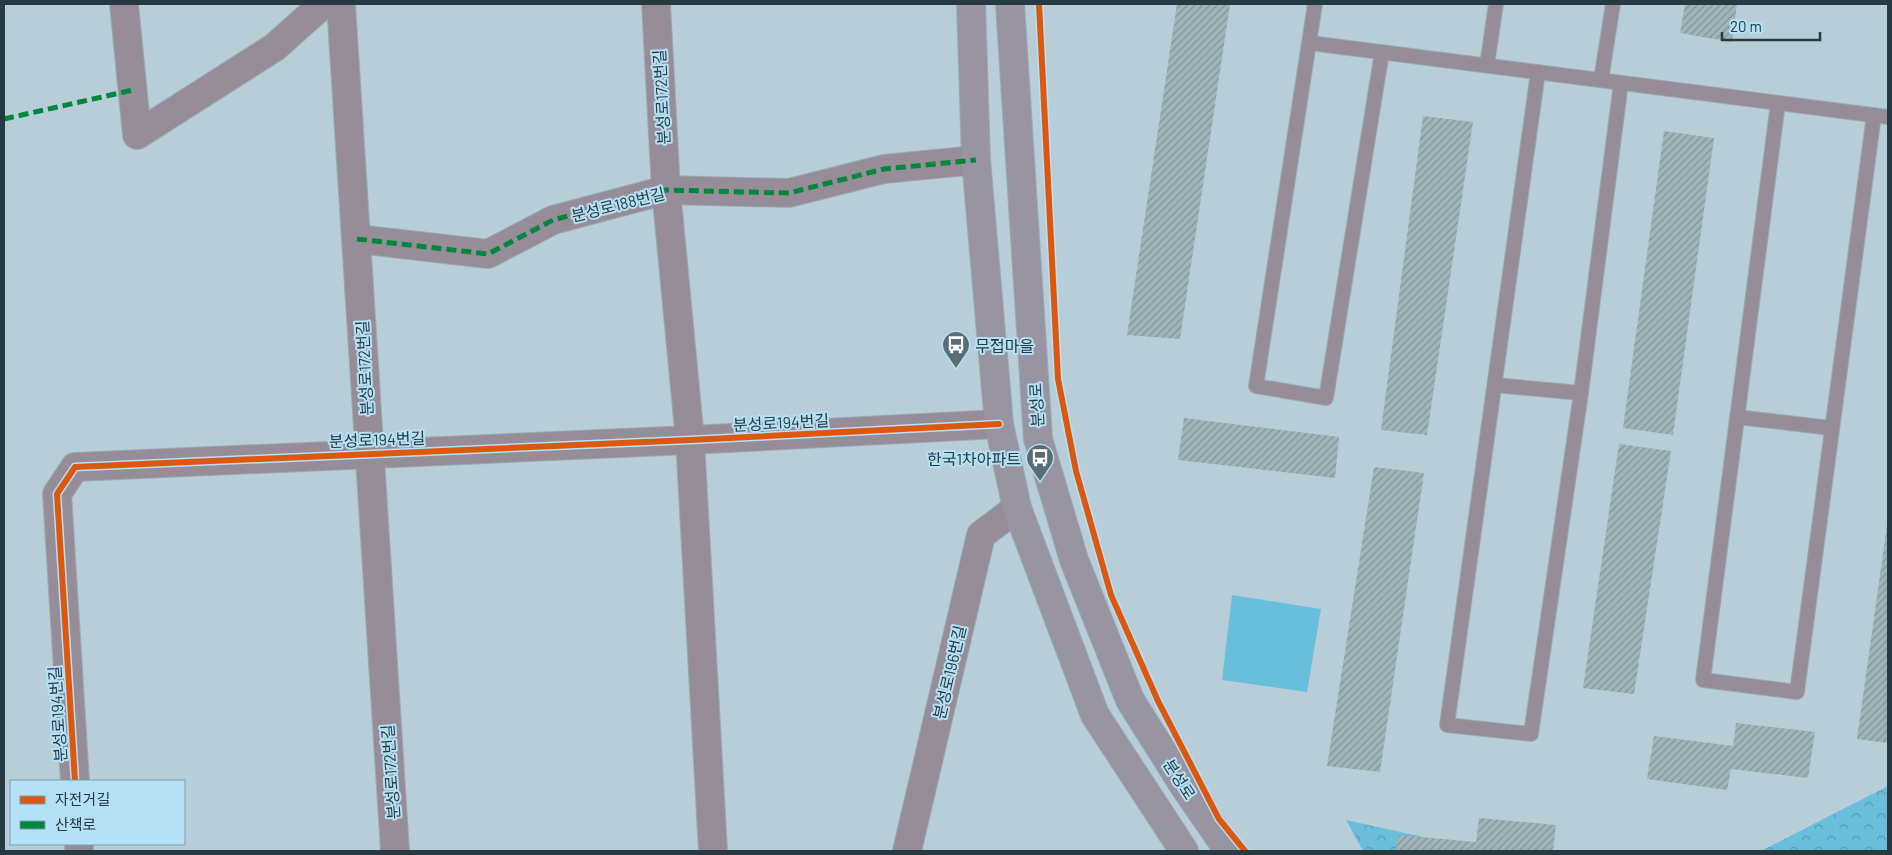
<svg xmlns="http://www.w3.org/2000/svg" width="1892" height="855" font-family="Barlow,'Noto Sans KR',sans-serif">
<defs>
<pattern id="park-crowns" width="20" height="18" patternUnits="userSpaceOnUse" patternTransform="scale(1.25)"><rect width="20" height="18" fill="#69bedc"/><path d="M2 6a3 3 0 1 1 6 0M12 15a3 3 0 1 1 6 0" fill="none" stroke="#569bb4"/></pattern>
<pattern id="building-hatch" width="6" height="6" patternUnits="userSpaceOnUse" patternTransform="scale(1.25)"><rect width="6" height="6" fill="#a0b4ba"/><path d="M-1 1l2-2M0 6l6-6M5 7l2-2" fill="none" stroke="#829399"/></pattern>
</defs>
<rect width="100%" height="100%" fill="#b7ced9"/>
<g fill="url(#park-crowns)">
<polygon points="1888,786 1888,851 1759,851 1763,850"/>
<polygon points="1346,820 1487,851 1363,851"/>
</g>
<polygon fill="#69bedc" points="1232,595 1321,609 1307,692 1222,680"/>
<g fill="url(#building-hatch)">
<polygon points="1177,4 1230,4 1180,339 1127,335"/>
<polygon points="1685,4 1737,4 1732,42 1680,33"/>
<polygon points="1423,116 1473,122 1427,435 1381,430"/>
<polygon points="1664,131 1714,138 1673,435 1623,428"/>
<polygon points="1184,418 1339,437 1335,478 1178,460"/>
<polygon points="1619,444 1671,451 1634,694 1583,688"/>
<polygon points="1374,467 1424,473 1380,772 1327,766"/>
<polygon points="1887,525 1888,525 1888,743 1857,739"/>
<polygon points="1736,723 1815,732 1808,778 1731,769 1727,790 1647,779 1654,736 1733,746"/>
<polygon points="1479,818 1556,825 1553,851 1395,851 1398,835 1476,842"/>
</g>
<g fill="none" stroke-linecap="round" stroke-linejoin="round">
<defs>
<g id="service">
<polyline points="1315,4 1256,386 1326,398 1382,52"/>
<polyline points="1310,43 1888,117"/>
<polyline points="1487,65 1496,4"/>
<polyline points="1538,72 1447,725 1531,734 1581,393 1621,83"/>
<polyline points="1601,80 1613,4"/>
<polyline points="1778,103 1703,680 1797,692 1874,115"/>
<polyline points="1495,385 1581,393"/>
<polyline points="1737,417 1831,428"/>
</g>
<g id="minor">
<polyline points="124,4 137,135 275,47 323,4"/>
<polyline points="341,4 395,851"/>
<polyline points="656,4 666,190 690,440 713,851"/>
<polyline points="357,239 488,254 553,220 666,190 789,193 884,169 976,160"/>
<polyline points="75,781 57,494 75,467 690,440 999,424"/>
<polyline points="79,844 79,851"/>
<polyline points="907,851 981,535 1017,508"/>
</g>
<g id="secondary">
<polyline points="971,4 976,160 999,424 1017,508 1095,715 1184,851"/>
<polyline points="1010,4 1038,439 1074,560 1130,700 1186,789 1229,851"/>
</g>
</defs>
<use href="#service" stroke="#9aacb5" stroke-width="16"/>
<use href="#minor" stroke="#9aacb5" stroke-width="30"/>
<use href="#secondary" stroke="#9aacb5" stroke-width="30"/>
<use href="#service" stroke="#978d98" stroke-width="14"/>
<use href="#minor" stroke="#978d98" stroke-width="28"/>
<use href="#secondary" stroke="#9894a2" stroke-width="28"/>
<g stroke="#00873e" stroke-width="5" stroke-dasharray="10 5" stroke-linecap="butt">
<polyline points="4,119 133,90"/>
<polyline points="357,239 488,254 553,220 666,190 789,193 884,169 976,160"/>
</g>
<defs>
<g id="cycleway">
<polyline points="1039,4 1058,379 1076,471 1111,595 1158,701 1219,819 1245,851"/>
<polyline points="75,781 57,494 75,467 690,440 999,424"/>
</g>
</defs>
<use href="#cycleway" stroke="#b4e1f5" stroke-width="9"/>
<use href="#cycleway" stroke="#de570f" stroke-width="6"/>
</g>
<defs>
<symbol id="bus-pin" viewBox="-11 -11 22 30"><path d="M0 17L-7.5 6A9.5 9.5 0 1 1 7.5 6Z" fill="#596d76" stroke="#b4e1f5"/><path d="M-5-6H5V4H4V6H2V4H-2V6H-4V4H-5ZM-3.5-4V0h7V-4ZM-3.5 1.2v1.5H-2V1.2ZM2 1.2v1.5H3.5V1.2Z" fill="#fff"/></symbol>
</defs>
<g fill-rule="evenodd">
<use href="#bus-pin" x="940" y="329" width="32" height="43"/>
<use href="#bus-pin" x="1024" y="442" width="32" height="43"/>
</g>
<g text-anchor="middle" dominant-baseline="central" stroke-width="4" stroke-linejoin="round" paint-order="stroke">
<g font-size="16" fill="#273941" stroke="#b4e1f5">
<text transform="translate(661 97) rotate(-93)">분성로172번길</text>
<text transform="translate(618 204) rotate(-14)">분성로188번길</text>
<text transform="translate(364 368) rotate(-93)">분성로172번길</text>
<text transform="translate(1036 405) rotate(-93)">분성로</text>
<text transform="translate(781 422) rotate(-3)">분성로194번길</text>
<text transform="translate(377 439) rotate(-2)">분성로194번길</text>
<text transform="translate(949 672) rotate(-77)">분성로196번길</text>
<text transform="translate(57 714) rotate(-94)">분성로194번길</text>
<text transform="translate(390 772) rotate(-94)">분성로172번길</text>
<text transform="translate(1180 779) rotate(57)">분성로</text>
</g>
<g font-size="16" fill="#273941" stroke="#b4e1f5" text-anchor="start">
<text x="975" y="345">무접마을</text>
<text x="1021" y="458" text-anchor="end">한국1차아파트</text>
</g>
</g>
<rect width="1892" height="855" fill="none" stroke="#273941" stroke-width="10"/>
<rect x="10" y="780" width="175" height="65" fill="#b4e1f5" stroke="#7c9ead"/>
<rect x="20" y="796" width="25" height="8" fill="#de570f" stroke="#7c9ead"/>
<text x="55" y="805" font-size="15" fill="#273941">자전거길</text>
<rect x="20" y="821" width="25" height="8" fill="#00873e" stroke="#7c9ead"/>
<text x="55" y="830" font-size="15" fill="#273941">산책로</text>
<path d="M1722 32v8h98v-8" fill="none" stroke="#273941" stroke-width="2.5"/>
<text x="1730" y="32" font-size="15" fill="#273941" stroke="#b4e1f5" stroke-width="4" paint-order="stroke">20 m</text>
</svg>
